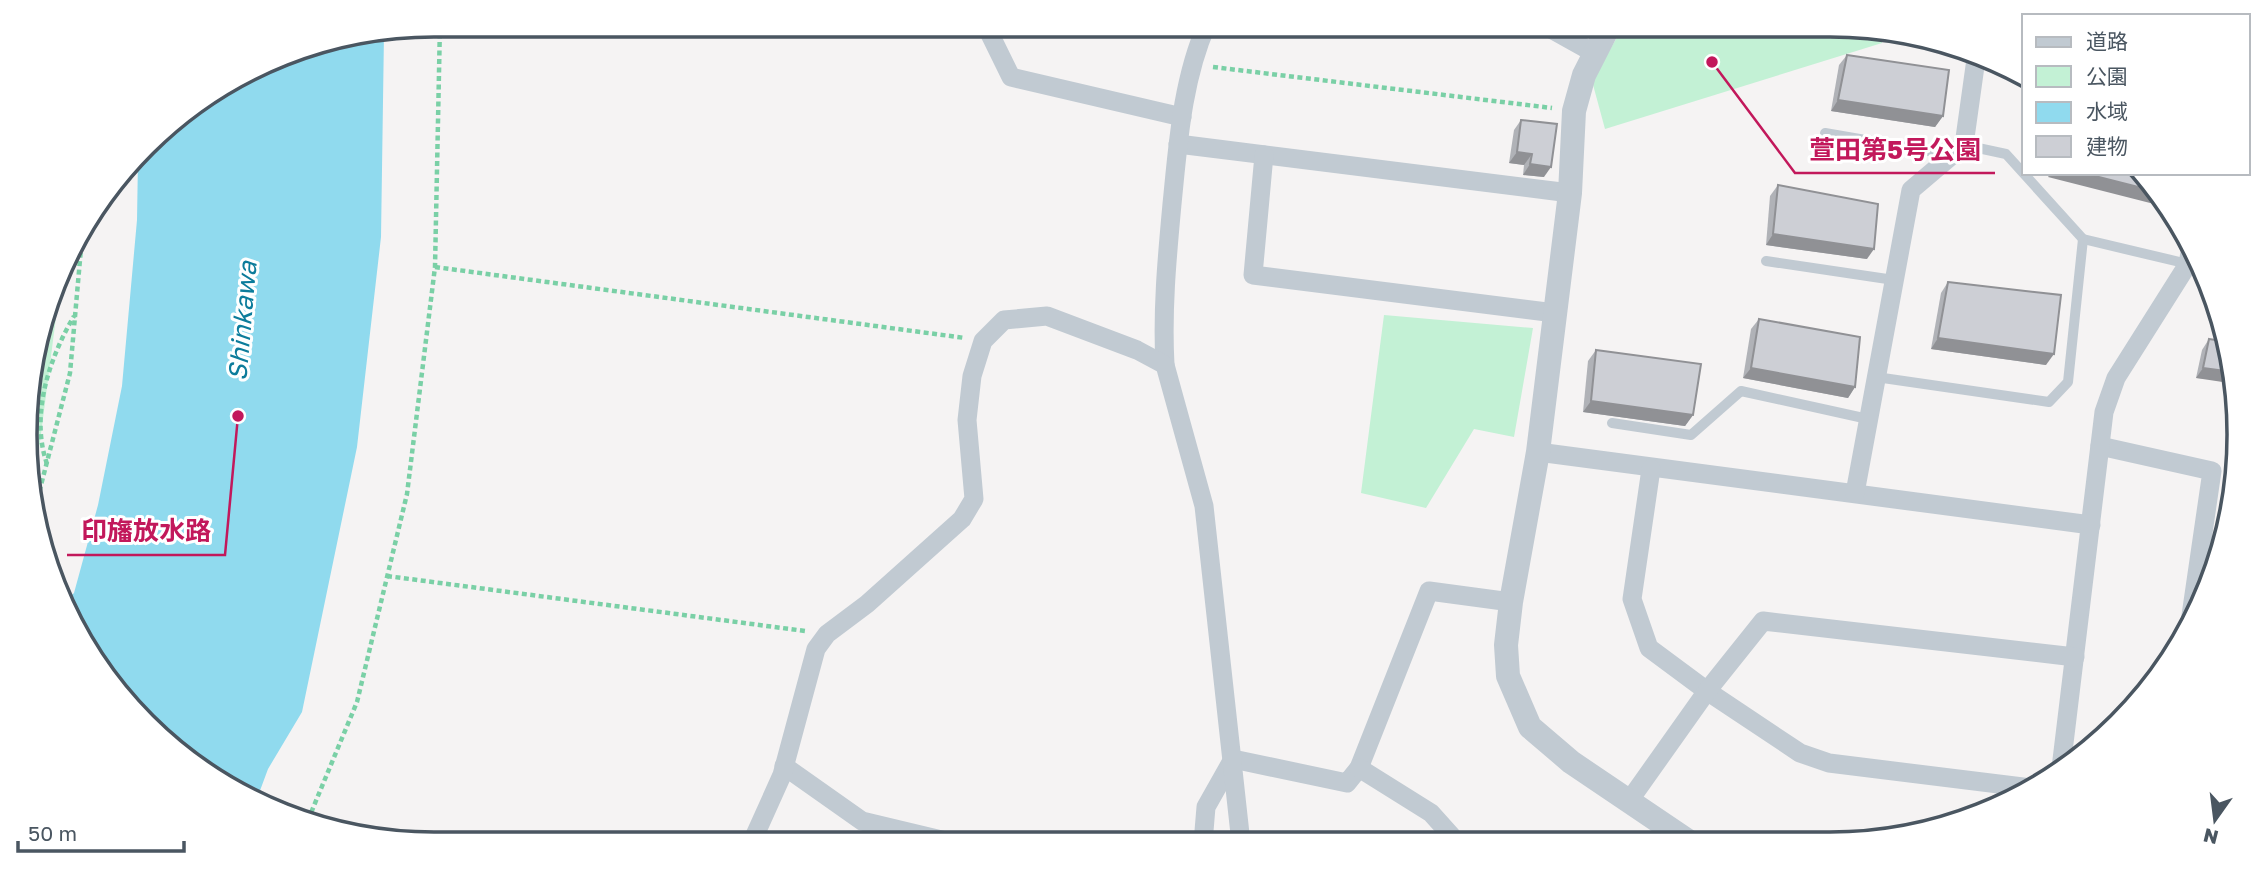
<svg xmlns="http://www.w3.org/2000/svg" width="2264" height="869" font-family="'Golos Text','Noto Sans JP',sans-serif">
<rect width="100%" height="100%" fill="#f5f3f3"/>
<g fill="#c3f1d5">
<polygon points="1829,24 1883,32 1882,43 1605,129 1592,81 1624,25"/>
<polygon points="60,286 36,473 32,486 28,381"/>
<polygon points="1384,315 1533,328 1514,437 1474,429 1426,508 1361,493"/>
</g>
<polygon fill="#90daee" points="384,33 381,237 357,447 302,712 268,769 258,796 185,760 93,662 67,599 74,593 98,505 122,386 137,220 138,159 164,126 302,46"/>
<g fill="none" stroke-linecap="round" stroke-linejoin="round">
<g stroke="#7ad0a6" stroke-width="4.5" stroke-dasharray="5 3.5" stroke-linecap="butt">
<polyline points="1213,67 1552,108"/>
<polyline points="435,267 965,338"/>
<path d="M47,464C30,415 49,359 74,316"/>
<polyline points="33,516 70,373 83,226"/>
<polyline points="387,576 805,631"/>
<polyline points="308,820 357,702 407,494 435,267 440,24"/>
</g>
<g stroke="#c1cad2" stroke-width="10">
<polyline points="1825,133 1952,155"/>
<polyline points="1964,145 2006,154 2083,239 2188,264"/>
<polyline points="1766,261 1894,280"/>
<polyline points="1876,377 2049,402 2068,382 2083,239"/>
<polyline points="1612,423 1691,435 1741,391 1868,419"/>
</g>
<g stroke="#c1cad2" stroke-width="19">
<polyline points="985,24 1011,77 1182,117"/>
<polyline points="1542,24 1594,53"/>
<polyline points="1178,144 1570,193"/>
<polyline points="1264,155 1253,275 1555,313"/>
<path d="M1165,365C1162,311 1167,258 1172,204C1178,145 1182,80 1207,24"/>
<polyline points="2100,446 2212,471 2189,629"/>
<polyline points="1538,452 2091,525"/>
<polyline points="1651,469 1632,599 1649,648 1707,691 1800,753 1829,763 2031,788"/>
<polyline points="1855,493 1911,190 1964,145 1976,59"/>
<polyline points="1233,759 1347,783 1359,768 1429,591 1511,602"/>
<polyline points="784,766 862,821 954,843"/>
<polyline points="1359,768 1431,813 1457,842"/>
<polyline points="2061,768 2104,412 2116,378 2188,264 2191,247"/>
<polyline points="1629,801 1707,691 1763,621 2075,657"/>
<polyline points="1203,843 1206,807 1233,759"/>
<polyline points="751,844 782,775 816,649 827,634 867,604 962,519 974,499 967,420 972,376 983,341 1004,320 1047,316 1137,350 1165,365 1204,506 1241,843"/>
</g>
<polyline stroke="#c1cad2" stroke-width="24" points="1610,24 1584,75 1574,111 1570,193 1538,452 1511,602 1506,645 1508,676 1530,727 1571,762 1688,841"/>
</g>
<g fill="#b0b2b7">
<polygon points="1847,55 1943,116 1935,127 1831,111 1839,65"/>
<polygon points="1521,120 1544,177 1523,175 1524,165 1509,163 1514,130"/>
<polygon points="1778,185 1867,259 1766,245 1770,196"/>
<polygon points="1948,282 2046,365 1931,349 1941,293"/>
<polygon points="1759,319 1855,387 1848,398 1743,378 1751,329"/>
<polygon points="2209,339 2236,381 2196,378 2202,350"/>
<polygon points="1596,350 1693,415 1685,426 1583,412 1588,361"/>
</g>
<g fill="#909195">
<polygon points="1838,100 1943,116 1935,127 1831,111"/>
<polygon points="1517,152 1532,154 1524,165 1509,163"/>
<polygon points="1530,164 1551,167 1544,177 1523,175"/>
<polygon points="2051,173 2083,173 2150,190 2160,202 2158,205 2048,177"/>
<polygon points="1773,234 1874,249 1867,259 1766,245"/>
<polygon points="1938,338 2054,354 2046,365 1931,349"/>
<polygon points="1751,368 1855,387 1848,398 1743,378"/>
<polygon points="2203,368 2233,372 2236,381 2236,384 2196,378"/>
<polygon points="1591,401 1693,415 1685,426 1583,412"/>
</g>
<g fill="#cdcfd5" stroke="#909195" stroke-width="2">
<polygon points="1847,55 1949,70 1943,116 1838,100"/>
<polygon points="1521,120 1557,124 1551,167 1530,164 1532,154 1517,152"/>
<polygon points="2083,173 2135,173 2150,190"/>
<polygon points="1778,185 1878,204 1874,249 1773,234"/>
<polygon points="1948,282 2061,295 2054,354 1938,338"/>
<polygon points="1759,319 1860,337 1855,387 1751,368"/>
<polygon points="2209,339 2222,341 2233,372 2203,368"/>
<polygon points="1596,350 1701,364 1693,415 1591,401"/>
</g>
<g text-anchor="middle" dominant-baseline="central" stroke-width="6" stroke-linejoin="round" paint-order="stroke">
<g font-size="26" font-style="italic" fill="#0c7c9b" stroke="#fff">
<text transform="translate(242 321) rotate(-85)">Shinkawa</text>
</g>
</g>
<path d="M0 0H2264V869H0ZM434 37H1830A397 397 0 0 1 2227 434V435A397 397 0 0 1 1830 832H434A397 397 0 0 1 37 435V434A397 397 0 0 1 434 37Z" fill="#fff" fill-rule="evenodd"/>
<path fill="none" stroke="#4a5661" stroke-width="3.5" d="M434 37H1830A397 397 0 0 1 2227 434V435A397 397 0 0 1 1830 832H434A397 397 0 0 1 37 435V434A397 397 0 0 1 434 37Z"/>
<path fill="none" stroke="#c2185b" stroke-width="2.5" d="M1712 62L1795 173H1995M238 416L225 555H67"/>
<g fill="#c2185b" stroke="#fff" stroke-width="2.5">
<circle cx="1712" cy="62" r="7"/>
<circle cx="238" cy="416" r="7"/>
</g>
<g font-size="26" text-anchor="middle" font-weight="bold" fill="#c2185b" stroke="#fff" stroke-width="6" stroke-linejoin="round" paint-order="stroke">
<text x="1895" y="159">萱田第5号公園</text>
<text x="146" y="540">印旛放水路</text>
</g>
<rect x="2022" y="14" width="228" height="161" fill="#ffffff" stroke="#b7bbc0" stroke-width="2"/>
<rect x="2036" y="37" width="35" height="10" fill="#c1cad2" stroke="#b7bbc0" stroke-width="2"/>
<text x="2086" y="49" font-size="21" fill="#4a5661">道路</text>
<rect x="2036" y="66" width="35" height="21" fill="#c3f1d5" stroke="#b7bbc0" stroke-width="2"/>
<text x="2086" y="84" font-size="21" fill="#4a5661">公園</text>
<rect x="2036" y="102" width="35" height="21" fill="#90daee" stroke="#b7bbc0" stroke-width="2"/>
<text x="2086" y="119" font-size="21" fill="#4a5661">水域</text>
<rect x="2036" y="136" width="35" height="21" fill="#cdcfd5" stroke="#b7bbc0" stroke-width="2"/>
<text x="2086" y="154" font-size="21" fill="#4a5661">建物</text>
<g transform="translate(2215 820) rotate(194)" stroke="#ffffff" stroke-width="5" paint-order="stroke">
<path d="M0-5L12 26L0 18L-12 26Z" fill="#4a5661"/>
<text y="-10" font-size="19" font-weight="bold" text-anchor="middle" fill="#4a5661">N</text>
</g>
<path d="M18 841v10h166v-10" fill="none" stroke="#4a5661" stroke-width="3.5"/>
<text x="28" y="841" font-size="21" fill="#4a5661" stroke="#ffffff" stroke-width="5" paint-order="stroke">50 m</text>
</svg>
